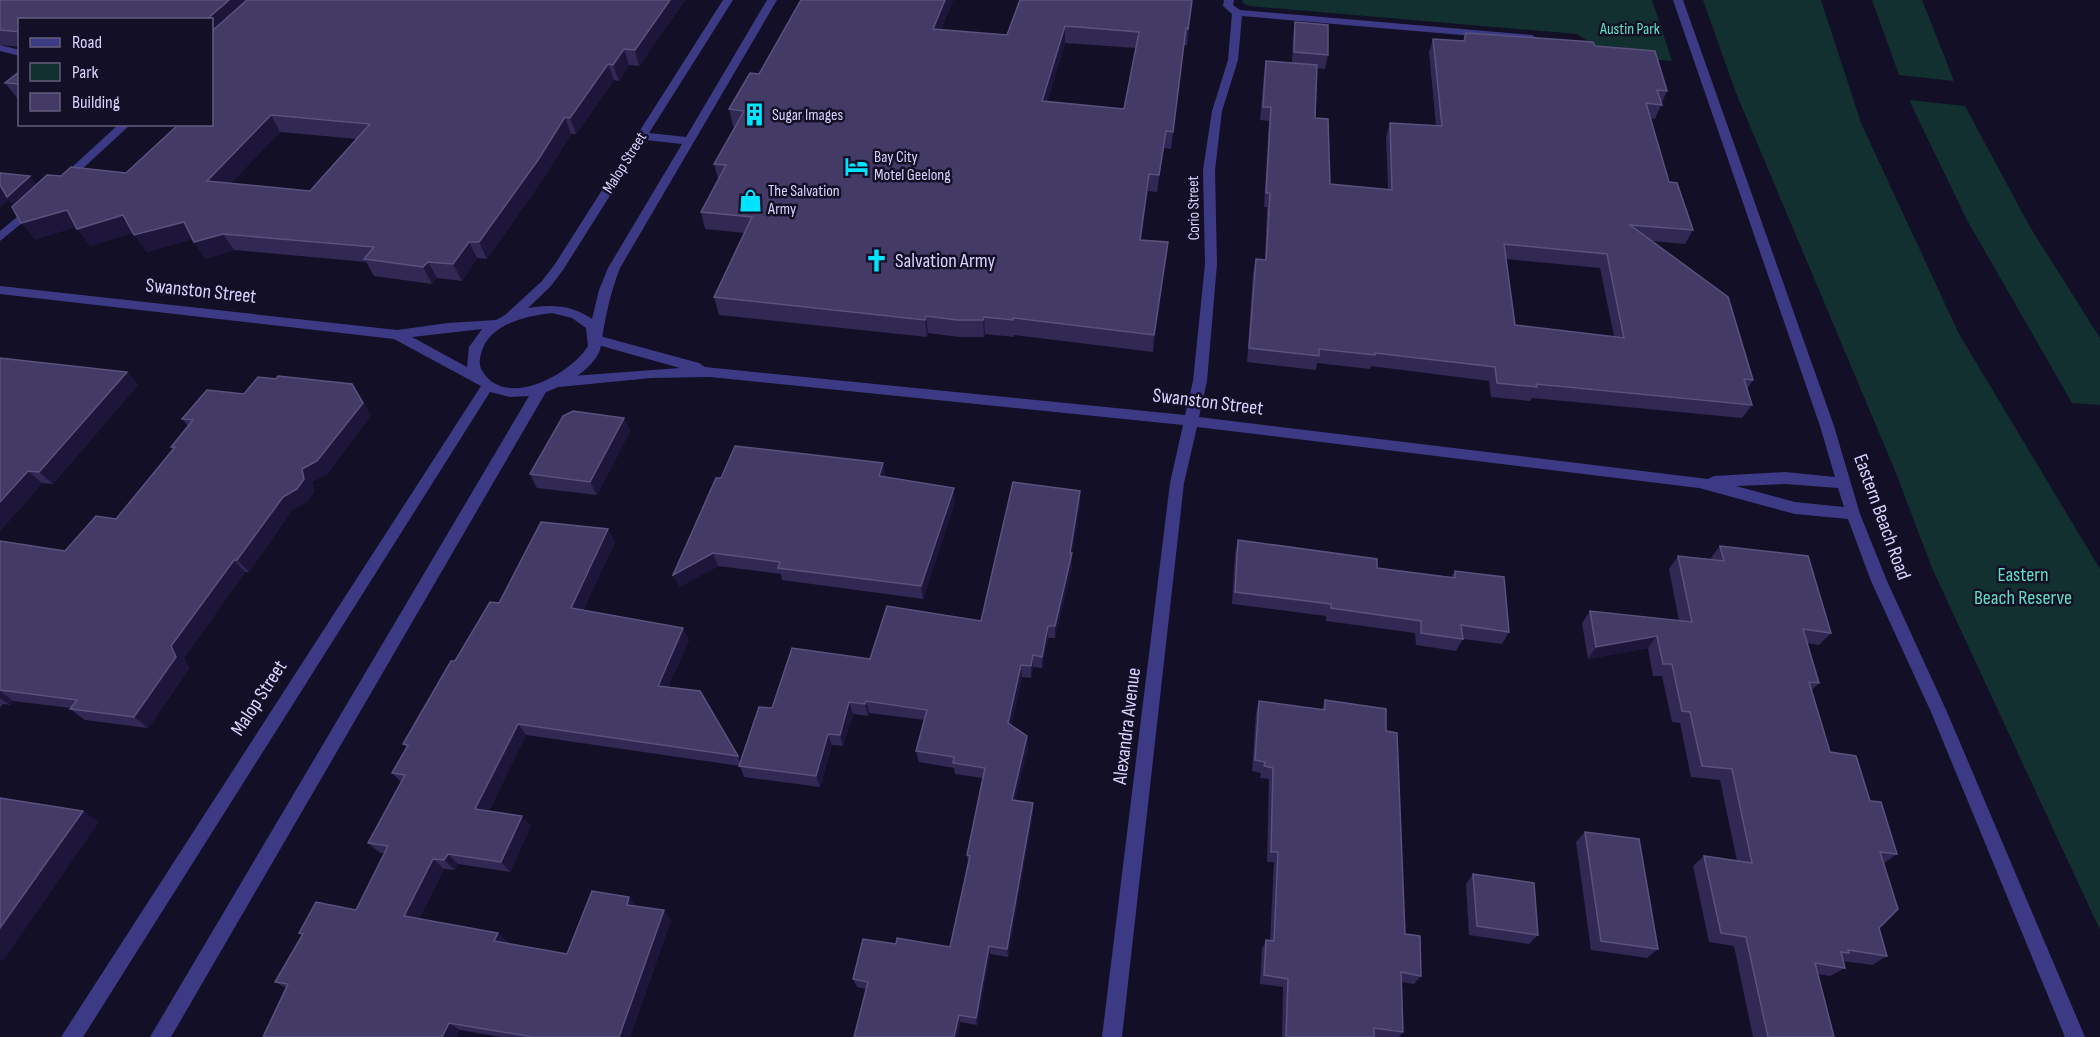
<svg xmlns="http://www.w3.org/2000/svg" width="2100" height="1037" font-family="'Sofia Sans Condensed',sans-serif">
<rect width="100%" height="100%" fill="#130f26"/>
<g fill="#12302f">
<polygon points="1242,0 1652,0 1672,61 1611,56 1577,34 1249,6 1244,4"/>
<polygon points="1703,0 1821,0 1861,123 1959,334 2100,569 2100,930 1932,568 1896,473 1736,93"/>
<polygon points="1872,0 1922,0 1954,81 1899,75"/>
<polygon points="1909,100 1965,106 2030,227 2100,338 2100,405 2072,403 1967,220"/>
</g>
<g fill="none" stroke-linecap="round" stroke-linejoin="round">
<g fill="#3d3a85" fill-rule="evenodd">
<path d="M1224,0H1234L1233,5L1240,10L1532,35L1537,38L1532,41L1242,16L1238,60L1222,111L1215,170L1217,264L1207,381L1199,417L1708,479L1714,476L1785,472L1835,477L1820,426L1673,0H1683L1834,426L1860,514L1887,581L1947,712L2085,1037H2065L1931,712L1871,581L1848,519L1795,514L1699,488L1197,427L1184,483L1122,1037H1102L1170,483L1183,425L710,377L651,378L559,387L552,382L559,377L680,368L591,343L589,340L591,337L596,335L699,363L705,367L1185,415L1193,381L1205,264L1203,170L1212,111L1228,60L1232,14L1223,6ZM1785,484L1838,488L1844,507L1795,502L1736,486Z"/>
<polygon points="0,45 20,50 20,56 0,51"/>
<polygon points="119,124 131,124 67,183 59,183 59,179"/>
<polygon points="34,203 38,204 38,210 0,241 0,231"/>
</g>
<path fill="#3d3a85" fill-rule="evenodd" d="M723,0H733L649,133L686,137L767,0H777L620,268C610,293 605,319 601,345C599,366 564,386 546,392L171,1037H150L529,396L510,397L490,392L83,1037H61L481,386L394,339L0,294V286L397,330L448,323L496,320L505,315L542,281L555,264ZM645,140L682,144L608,268L599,290L592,319C572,305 552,304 528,308L550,287L563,270ZM552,313L572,318L586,328L588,346C572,373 507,410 483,372C479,367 479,360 481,354C488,324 526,316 552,313ZM482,329L469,347L467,367L412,337Z"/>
</g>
<g fill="#312854" fill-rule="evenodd">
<path d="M0,0H685L639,66L629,65L619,81L614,80L576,134H571L545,176L487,259L477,258L462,281L437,278L432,284L374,276L366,262L234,250L206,259L192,239L147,252L133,232L91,246L76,227L35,239L14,205L9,200L0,173L37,184L61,176L126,173L177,126L174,124H212V20H20V47L0,45ZM280,132L357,139L310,191L231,183Z"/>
<path d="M801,0H953L941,30L1007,35L1193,0L1187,45H1184L1171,149L1164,148L1157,192L1148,191L1141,240L1168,242L1153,352L1014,335V337L985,334L984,337H959L928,333L927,337L719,315L714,297L745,233L705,229L701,212L718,179L714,164L735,126H733L729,109L759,74ZM1065,43L1136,48L1124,109L1047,102Z"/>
<path d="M1295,22L1328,55L1325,69L1317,68L1315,118L1330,184L1388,189L1386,137L1390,123L1436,126L1429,52L1433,39L1464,41L1595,46L1667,91L1655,119L1650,118L1669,182L1693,230L1685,244L1652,241L1753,380L1747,389L1752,405L1742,418L1532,398L1530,401L1491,397L1489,381L1371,366L1370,369L1317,363L1316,370L1247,362L1253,273L1256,259L1265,260L1267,207H1264L1269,121L1260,120L1264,74L1266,61L1292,63L1293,36ZM1506,259L1600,268L1614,336L1515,325Z"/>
<polygon points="20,71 20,99 18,99 5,83"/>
<polygon points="0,358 127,372 138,385 53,484 42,483 0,531"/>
<polygon points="276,379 352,384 371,415 327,474 312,482 314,492 307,502 293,509 249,572 245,572 184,658 189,669 148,728 85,720 70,709 71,708 13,701 10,705 3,704 0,708 0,541 65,551 116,519 173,449 171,447 188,426 182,419 244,394"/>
<polygon points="624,418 630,431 597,495 537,488 530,474"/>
<polygon points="886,476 885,477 955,502 923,599 782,580 781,574 718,566 679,587 721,478"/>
<polygon points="1080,504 1072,553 1072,566 1055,638 1048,638 1042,668 1033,667 1031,678 1022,677 1011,725 1027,736 1028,747 1015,800 1033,803 1033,813 1008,957 990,954 977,1025 960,1022 958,1037 854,1037 866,989 857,987 853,979 896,944 950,947 968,863 967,855 983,778 955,774 954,768 919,762 916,751 925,720 869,713 868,716 853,714 843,746 832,745 820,787 744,777 740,766 526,735 489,811 531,826 510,872 458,864 455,870 444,869 419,919 498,933 508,942 507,944 567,954 637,906 671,920 630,1037 500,1037 460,1030 286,988 275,982 302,935 299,933 356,910 385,853 380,853 368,843 401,782 392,773 407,747 403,744 455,661 499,603 608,529 615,542 583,610 689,640 668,687 738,756 740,762 772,708 870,659 981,621"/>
<polygon points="1238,540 1377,568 1451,577 1455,571 1509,632 1502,644 1463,639 1456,651 1416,645 1415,633 1326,621 1326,616 1232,604 1235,553"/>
<polygon points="1720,546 1831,633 1819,645 1807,643 1819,683 1811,691 1830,752 1870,801 1897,854 1884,863 1879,928 1887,956 1872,965 1843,961 1845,968 1830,976 1818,974 1834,1037 1753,1037 1734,946 1709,942 1693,866 1704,856 1737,861 1720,780 1691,777 1680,723 1672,722 1662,676 1653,676 1648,648 1588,659 1582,623 1590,611 1679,621 1669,569 1678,556 1710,559"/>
<polygon points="1325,700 1386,731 1405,934 1421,976 1414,984 1402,982 1403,1032 1399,1037 1282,1037 1283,987 1260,984 1262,949 1266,940 1270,941 1274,862 1267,862 1269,779 1260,778 1261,773 1252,771 1256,713 1259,701 1322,710"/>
<polygon points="1585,832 1658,949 1647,958 1591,950 1576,842"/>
<polygon points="1473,874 1538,935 1529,944 1469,935 1466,884"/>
</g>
<g fill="#1d163a">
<polygon points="229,0 256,0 212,39 212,20 206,20"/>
<polygon points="670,0 685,0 639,66 635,50"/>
<polygon points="945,0 953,0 934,46 933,29"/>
<polygon points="1192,0 1193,0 1187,45 1188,29"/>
<polygon points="1065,26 1065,43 1042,118 1042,101"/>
<polygon points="624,49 629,65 619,81 613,65"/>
<polygon points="608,64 614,80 576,134 570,118"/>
<polygon points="271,115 280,132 218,197 207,181"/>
<polygon points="565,117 571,134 545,176 487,259 479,242"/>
<polygon points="1166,131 1164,148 1157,192 1159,175"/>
<polygon points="1149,174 1148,191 1139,257 1140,240"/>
<polygon points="30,176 42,190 18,211 9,200 0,208 0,185"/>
<polygon points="67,210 80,226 35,239 21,223"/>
<polygon points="123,215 136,232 91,246 77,229"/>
<polygon points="184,222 196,238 147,252 134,235"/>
<polygon points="223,234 234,250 206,259 194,242"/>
<polygon points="469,242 477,258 462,281 453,264"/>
<polygon points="1168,242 1166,260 1153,352 1154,335"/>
<polygon points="428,262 437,278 432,284 423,267"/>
<polygon points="926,316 928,333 927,337 925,320"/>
<polygon points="984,317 985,334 984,337 983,320"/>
<polygon points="127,372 138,385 53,484 39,472"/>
<polygon points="352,384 371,415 327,474 312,482 314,492 307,502 293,509 249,572 237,560 302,469"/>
<polygon points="624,418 630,431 597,495 590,482"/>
<polygon points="883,463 886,476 881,489 879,476"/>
<polygon points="28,471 42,483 0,531 0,502"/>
<polygon points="954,488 955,502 923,599 921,586"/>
<polygon points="1080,491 1080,504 1071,560 1072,553 1072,566 1055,638 1055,626 1070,553"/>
<polygon points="608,529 615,542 578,620 571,608"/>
<polygon points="713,553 718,566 679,587 673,575"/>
<polygon points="234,560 245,572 184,658 189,669 148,728 134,717 171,646"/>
<polygon points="1048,626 1048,638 1042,668 1042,657"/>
<polygon points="683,628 689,640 664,697 658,686"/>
<polygon points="1657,636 1648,648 1588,659 1596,647"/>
<polygon points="1033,655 1033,667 1031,678 1031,666"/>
<polygon points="1021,665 1022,677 1009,734 1008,723"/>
<polygon points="0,691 13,701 10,705 0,698"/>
<polygon points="866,701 869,713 868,716 865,704"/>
<polygon points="849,702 853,714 843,746 840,735"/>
<polygon points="518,724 526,735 485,819 475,809"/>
<polygon points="828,734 832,745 820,787 816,776"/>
<polygon points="1027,736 1028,747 1013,810 1012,800"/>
<polygon points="1033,803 1033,813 1008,957 1007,949"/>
<polygon points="83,811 99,822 3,961 0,959 0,928"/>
<polygon points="522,816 531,826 510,872 501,862"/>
<polygon points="448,854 458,864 455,870 444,860"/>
<polygon points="433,859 444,869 416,925 404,916"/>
<polygon points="629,897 637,906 627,905"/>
<polygon points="664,910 671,920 630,1037 619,1037"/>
<polygon points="498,933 508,942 505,950 494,941"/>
<polygon points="989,946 990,954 977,1025 976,1018"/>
<polygon points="959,1015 960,1022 958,1037 954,1037"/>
<polygon points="449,1023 460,1030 457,1037 442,1037"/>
</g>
<g fill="#433a66" stroke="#5a527e" stroke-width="1.5" fill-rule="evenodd">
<polygon points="0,0 229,0 206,20 20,20 20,32 0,30"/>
<path d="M247,0H670L635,50L624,49L613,65L608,64L570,118L565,117L538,160L479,242H469L453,264L428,262L423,267L364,259L374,247L223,234L194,242L184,222L134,235L123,215L77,229L67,210L21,223L12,207L47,175L61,176L71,167L126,173L179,124H212V31ZM271,115L370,124L310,191L207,181Z"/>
<path d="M801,0H945L933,29L1007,35L1020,0H1192L1188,29L1186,28L1173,132L1166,131L1159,175L1149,174L1140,240L1168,242L1154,335L1013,318V320L984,317L983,320H957L926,316L925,320L714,297L752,217L701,212L726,165L714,164L744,111L729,109L750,73L759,74ZM1065,26L1139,32L1124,109L1042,101Z"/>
<polygon points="1295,22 1328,25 1328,55 1294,52"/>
<path d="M1466,33L1593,42L1595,46L1655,51L1667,91L1657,90L1662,105L1646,103L1669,182L1677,183L1693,230L1630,225L1728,297L1753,380L1744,379L1752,405L1536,384L1537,387L1497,383L1495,367L1375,353V355L1319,349V356L1249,348L1256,259L1266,260L1270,193H1266L1271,107H1263L1266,61L1317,65L1315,118L1328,119L1330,184L1392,190L1390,123L1442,126L1433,39L1464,41ZM1504,244L1607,254L1624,338L1515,325Z"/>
<polygon points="20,71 20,84 5,83"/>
<polygon points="0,173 30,176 7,197 0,185"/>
<polygon points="0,358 127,372 39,472 28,471 0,502"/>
<polygon points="278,376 352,384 363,403 317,461 302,469 304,479 297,489 283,497 237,560 234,560 171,646 176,657 134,717 70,709 77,700 0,690 0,541 65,551 96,516 116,519 175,447 171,447 193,420 182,419 207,390 244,394 258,377 276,379"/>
<polygon points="573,411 624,418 590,482 530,474 563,416"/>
<polygon points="735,446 883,463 879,476 954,488 921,586 778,568 780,562 713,553 673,575 716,478 721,478"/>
<polygon points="1013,482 1080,491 1070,553 1072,553 1055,626 1048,626 1042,657 1033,655 1031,666 1021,665 1008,723 1027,736 1012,800 1033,803 1007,949 989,946 976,1018 959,1015 954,1037 854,1037 868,982 853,979 863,939 896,944 897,938 950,947 970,856 967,855 985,768 953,763 954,757 916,751 927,710 866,701 865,704 849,702 840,735 828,734 816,776 739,766 759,707 772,708 792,648 870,659 887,606 981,621"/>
<polygon points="541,522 608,529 571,608 683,628 658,686 700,691 738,756 518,724 475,809 522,816 501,862 448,854 444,860 433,859 404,916 498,933 494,941 567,954 592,891 629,897 627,905 664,910 619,1037 533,1037 449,1023 442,1037 263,1037 288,984 275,982 303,934 299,933 316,902 356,910 388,846 368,843 405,775 392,773 408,745 403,744 451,661 455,661 490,602 499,603"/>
<polygon points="1238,540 1377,559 1377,568 1455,578 1455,571 1504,577 1509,632 1461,625 1463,639 1421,633 1421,621 1331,608 1331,604 1235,592"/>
<polygon points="1720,546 1808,556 1831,633 1803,629 1819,683 1809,682 1830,752 1856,756 1870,801 1881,802 1897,854 1880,852 1898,909 1879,928 1887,956 1848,950 1849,953 1841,952 1845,968 1815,963 1834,1037 1768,1037 1746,937 1721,933 1704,856 1752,863 1732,769 1702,766 1690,712 1682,711 1672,664 1663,664 1657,636 1596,647 1590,611 1692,622 1678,556 1724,561"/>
<polygon points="1325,700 1386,709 1386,731 1397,733 1405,934 1420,936 1421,976 1401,972 1403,1032 1374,1028 1374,1037 1286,1037 1288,979 1264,975 1266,940 1274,941 1278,852 1271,852 1273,768 1264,766 1265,762 1255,760 1259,701 1325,710"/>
<polygon points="0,798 83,811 0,928"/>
<polygon points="1585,832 1639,839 1658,949 1601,941"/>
<polygon points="1473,874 1534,883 1538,935 1477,926"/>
</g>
<defs>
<symbol id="building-bare" viewBox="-9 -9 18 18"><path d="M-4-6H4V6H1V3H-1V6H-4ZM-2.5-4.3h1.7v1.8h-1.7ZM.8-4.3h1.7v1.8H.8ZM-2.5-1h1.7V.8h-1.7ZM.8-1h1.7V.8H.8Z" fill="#00e5ff" stroke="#130f26" stroke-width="2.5" paint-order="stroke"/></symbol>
<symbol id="hotel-bare" viewBox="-9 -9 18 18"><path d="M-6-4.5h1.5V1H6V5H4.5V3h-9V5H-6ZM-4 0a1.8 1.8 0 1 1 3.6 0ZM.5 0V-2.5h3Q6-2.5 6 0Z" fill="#00e5ff" stroke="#130f26" stroke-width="2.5" paint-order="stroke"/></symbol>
<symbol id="shop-bare" viewBox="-9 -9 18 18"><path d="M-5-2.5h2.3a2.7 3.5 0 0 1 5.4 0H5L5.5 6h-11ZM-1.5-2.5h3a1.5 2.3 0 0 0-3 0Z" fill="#00e5ff" stroke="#130f26" stroke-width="2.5" paint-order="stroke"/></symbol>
<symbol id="church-bare" viewBox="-9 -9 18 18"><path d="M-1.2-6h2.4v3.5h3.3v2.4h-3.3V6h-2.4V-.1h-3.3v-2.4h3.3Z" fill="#00e5ff" stroke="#130f26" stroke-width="2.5" paint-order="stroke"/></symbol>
</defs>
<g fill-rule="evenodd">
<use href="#building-bare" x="738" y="98" width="33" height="33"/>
<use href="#hotel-bare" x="840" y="150" width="33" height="33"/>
<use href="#shop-bare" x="734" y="184" width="33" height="33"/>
<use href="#church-bare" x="860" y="244" width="33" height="33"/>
</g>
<g text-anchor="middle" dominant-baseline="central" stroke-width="5" stroke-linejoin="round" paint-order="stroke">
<g font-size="16" fill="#5fe0c0" stroke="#130f26">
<text x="1630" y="29">Austin Park</text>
</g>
<g font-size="16" fill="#d9d4ff" stroke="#130f26" text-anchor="start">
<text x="772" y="115">Sugar Images</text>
<text x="874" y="157">Bay City<tspan x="874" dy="18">Motel Geelong</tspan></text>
<text x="768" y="191">The Salvation<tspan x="768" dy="18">Army</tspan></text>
</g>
<g font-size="16" fill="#d9d4ff" stroke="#130f26">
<text transform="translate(625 163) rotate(-58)">Malop Street</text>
<text transform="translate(1194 208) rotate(-91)">Corio Street</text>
</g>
<g font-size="20" fill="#d9d4ff" stroke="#130f26" text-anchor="start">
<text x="895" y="261">Salvation Army</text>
</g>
<g font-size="20" fill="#d9d4ff" stroke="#130f26">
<text transform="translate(201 291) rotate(6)">Swanston Street</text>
<text transform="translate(1208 402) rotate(7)">Swanston Street</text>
<text transform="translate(1882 517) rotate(70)">Eastern Beach Road</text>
<text transform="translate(259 698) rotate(-57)">Malop Street</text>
<text transform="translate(1127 726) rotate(-83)">Alexandra Avenue</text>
</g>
<g font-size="20" fill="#5fe0c0" stroke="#130f26">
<text x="2023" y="575">Eastern<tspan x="2023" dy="23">Beach Reserve</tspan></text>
</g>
</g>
<rect x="18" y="18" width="195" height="108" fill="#130f26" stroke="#625e7d" stroke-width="1.5"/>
<rect x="30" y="38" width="30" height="9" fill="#3d3a85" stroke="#625e7d" stroke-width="1.5"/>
<text x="72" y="48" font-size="18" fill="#d9d4ff">Road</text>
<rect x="30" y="63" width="30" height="18" fill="#12302f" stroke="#625e7d" stroke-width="1.5"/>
<text x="72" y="78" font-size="18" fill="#d9d4ff">Park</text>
<rect x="30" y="93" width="30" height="18" fill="#433a66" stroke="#625e7d" stroke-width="1.5"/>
<text x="72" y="108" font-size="18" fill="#d9d4ff">Building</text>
</svg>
